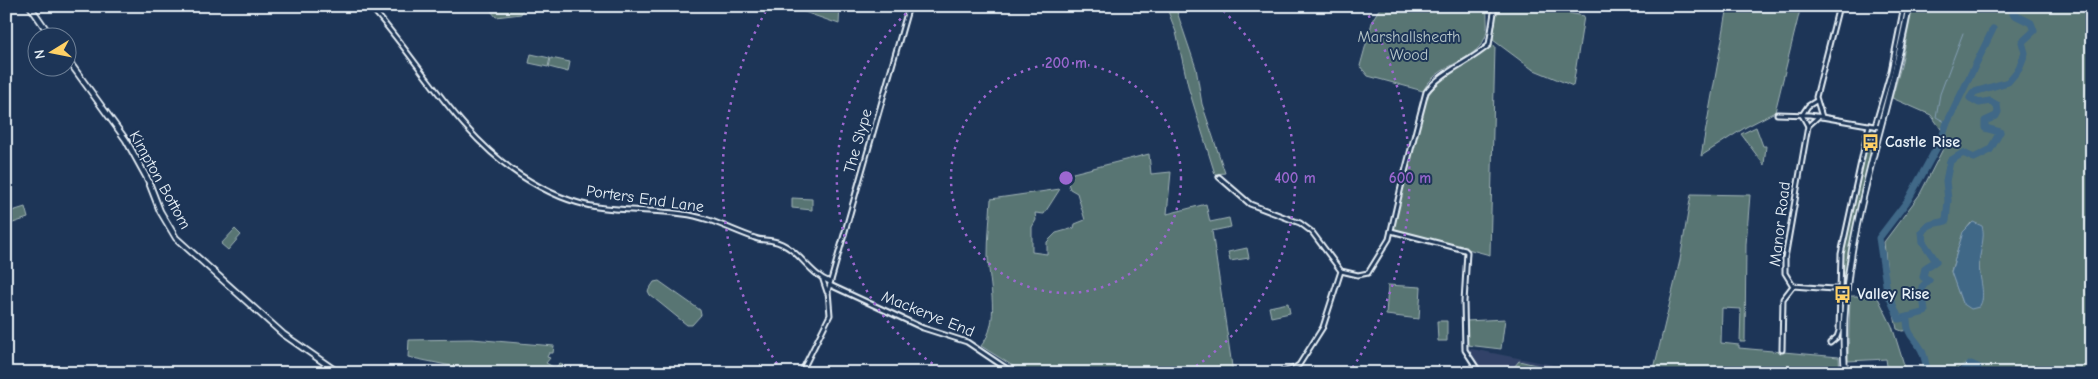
<svg xmlns="http://www.w3.org/2000/svg" width="2098" height="379" font-family="'Comic Neue',sans-serif">
<rect width="100%" height="100%" fill="#1d3557"/>
<filter id="ink" filterUnits="userSpaceOnUse"><feTurbulence type="fractalNoise" baseFrequency=".02" numOctaves="2"/><feDisplacementMap in="SourceGraphic" scale="10" xChannelSelector="R" yChannelSelector="G"/><feConvolveMatrix kernelMatrix="1 2 1 2 8 2 1 2 1" color-interpolation-filters="sRGB"/></filter>
<g filter="url(#ink)">
<polygon fill="#304367" points="1467,348 1594,373 1483,373 1472,358"/>
<g fill="#587573" stroke="#a0b3b6" fill-rule="evenodd">
<polygon points="487,6 524,6 521,14 496,17"/>
<polygon points="787,6 840,6 839,24"/>
<polygon points="1166,6 1175,6 1196,68 1202,104 1225,173 1215,174 1189,90 1176,32"/>
<path d="M1381,6H1487C1486,15 1489,29 1485,38C1475,62 1436,64 1423,91L1368,76L1360,66L1373,19Z"/>
<polygon points="1496,6 1564,6 1564,12 1584,16 1573,86 1532,69 1493,40 1493,18"/>
<polygon points="1728,6 1801,6 1775,112 1746,127 1701,156"/>
<path d="M1913,6H2092V373H1980L1981,366C1969,357 1962,367 1951,372C1947,374 1940,373 1935,373L1929,365L1922,347L1913,338L1909,330L1902,331L1897,329L1888,285L1884,242L1920,194L1948,139L1931,115L1892,98L1901,66ZM1971,223L1981,243L1979,264L1982,300L1962,303L1951,271L1963,233Z"/>
<path d="M1492,45L1495,46L1490,255L1396,230L1393,226L1426,99C1439,74 1472,64 1492,45Z"/>
<polygon points="531,54 550,58 548,67 529,63"/>
<polygon points="551,58 570,62 568,72 549,67"/>
<polygon points="1756,127 1763,146 1766,146 1764,165 1741,134"/>
<polygon points="1874,128 1875,132 1869,143 1871,153 1848,256 1844,286 1841,288 1842,254 1870,130"/>
<path d="M1149,154L1151,174L1171,172L1167,214L1206,204L1210,222L1229,218L1231,227L1212,231L1233,373H1024L981,346C1001,322 989,285 988,256C988,237 990,218 991,199L1060,189L1044,214L1035,213L1036,220L1032,227V252L1047,254V242L1056,233L1074,228L1075,224L1085,220L1077,193L1070,189L1065,175Z"/>
<polygon points="1691,194 1750,195 1746,244 1745,342 1740,342 1741,309 1722,308 1721,343 1739,345 1739,348 1839,357 1840,373 1653,373 1680,260"/>
<polygon points="792,198 812,199 812,210 792,208"/>
<polygon points="25,207 28,218 7,225 6,213"/>
<polygon points="235,229 241,235 228,250 221,244"/>
<polygon points="1247,248 1249,258 1230,261 1228,252"/>
<polygon points="659,281 700,310 701,315 692,325 687,325 650,295 648,291 654,282"/>
<polygon points="1388,285 1421,287 1419,319 1386,315"/>
<polygon points="1850,296 1877,296 1892,326 1906,371 1926,367 1929,373 1888,373 1886,359 1848,361"/>
<polygon points="1288,303 1290,313 1271,317 1269,307"/>
<polygon points="1505,319 1501,349 1467,345 1466,321"/>
<polygon points="1437,321 1447,321 1447,341 1438,341"/>
<polygon points="472,339 554,346 553,353 549,353 547,357 550,358 546,363 555,368 560,363 562,364 562,373 485,373 408,357 409,340"/>
<polygon points="1519,361 1540,366 1547,373 1509,373"/>
<polygon points="1970,364 1978,367 1977,373 1960,373"/>
</g>
<path fill="#3f6787" stroke="#839eb4" d="M1973,222L1982,226C1986,237 1979,253 1979,265C1979,277 1987,297 1979,307L1971,309L1962,303L1951,272L1963,232Z"/>
<g fill="none" stroke-linecap="round" stroke-linejoin="round">
<g stroke="#839eb4" stroke-width="1">
<polyline points="2033,7 2033,6"/>
<polyline points="1947,123 1936,117 1940,94 1963,33"/>
</g>
<g stroke="#3f6787" stroke-width="7">
<polyline points="1907,317 1899,319 1887,291 1879,238 1908,200 1941,140 1947,123 1993,29"/>
<path d="M1929,373C1925,365 1925,356 1921,349C1913,335 1907,337 1907,317L1925,312L1922,287L1929,280L1923,277L1925,268L1936,261L1923,242L1922,232C1929,222 1936,224 1946,221L1948,200L1946,181L1950,161L1963,153L1974,158L1990,150L2000,132L1985,128V121L1996,116L1998,112L1997,105L1990,101L1979,103L1970,98L1974,92L2008,82L2019,69L2025,53L2022,42L2034,31L2031,23L2013,14L2014,6"/>
<polyline points="1960,373 1971,364 1978,367 1977,373"/>
</g>
<defs>
<g id="minor">
<path d="M370,6C420,62 457,133 520,175C543,190 570,203 597,207C625,211 655,210 683,214C709,217 731,230 755,238C761,241 767,239 773,241C798,246 808,274 830,282"/>
<polyline points="926,6 927,6"/>
<polyline points="1777,114 1810,115 1880,127"/>
<polyline points="1802,115 1808,106 1816,101"/>
<polyline points="1802,115 1808,126"/>
<polyline points="1822,117 1816,97 1839,6"/>
<polyline points="1875,126 1891,71 1904,6"/>
<path d="M1219,177L1250,204L1300,223L1312,232L1341,271L1358,275L1368,273L1389,239L1401,187L1426,92C1442,71 1470,62 1489,45L1495,6"/>
<polyline points="1391,231 1465,250 1467,252 1464,302 1465,350 1480,373"/>
<polyline points="823,280 827,292"/>
<polyline points="830,285 923,328 967,342 1013,373"/>
<polyline points="1793,286 1847,290"/>
<polyline points="1830,343 1837,337 1839,331 1841,254 1869,125"/>
<polyline points="1782,350 1783,299 1793,286 1785,273 1785,258 1808,126 1819,116"/>
<polyline points="801,373 830,315 828,291 909,6"/>
<polyline points="1278,373 1293,369 1299,365 1323,327 1341,271"/>
</g>
<g id="secondary">
<polyline points="30,6 52,38"/>
<polyline points="68,60 126,140 148,180 160,211 176,238 283,334 339,373"/>
<path d="M1845,373C1835,246 1887,129 1909,6"/>
</g>
</defs>
<use href="#minor" stroke="#e8f1f8" stroke-width="7"/>
<use href="#secondary" stroke="#e8f1f8" stroke-width="8"/>
<use href="#minor" stroke="#1d3557" stroke-width="3"/>
<use href="#secondary" stroke="#1d3557" stroke-width="4.5"/>
</g>
</g>
<g fill="none" stroke="#9c67d0" stroke-width="2.5" stroke-dasharray="2.5 5">
<circle cx="1066" cy="178" r="115"/>
<path d="M945 372A229 229 0 0 1 914 6M1218 6A229 229 0 0 1 1187 372"/>
<path d="M781 370A344 344 0 0 1 767 9M1365 9A344 344 0 0 1 1351 370"/>
</g>
<defs>
<symbol id="bus-bare" viewBox="-9 -9 18 18"><path d="M-5-6H5V4H4V6H2V4H-2V6H-4V4H-5ZM-3.5-4V0h7V-4ZM-3.5 1.2v1.5H-2V1.2ZM2 1.2v1.5H3.5V1.2Z" fill="#ffd166" stroke="#1d3557" stroke-width="2.5" paint-order="stroke"/></symbol>
</defs>
<g fill-rule="evenodd">
<use href="#bus-bare" x="1858" y="130" width="25" height="25"/>
<use href="#bus-bare" x="1830" y="282" width="25" height="25"/>
</g>
<g text-anchor="middle" dominant-baseline="central" stroke-width="4" stroke-linejoin="round" paint-order="stroke">
<g font-size="16" fill="#b6c6c9" stroke="#1d3557">
<text x="1409" y="37">Marshallsheath<tspan x="1409" dy="18">Wood</tspan></text>
</g>
<g font-size="16" fill="#e8f1f8" stroke="#1d3557">
<text transform="translate(858 141) rotate(-74)">The Slype</text>
<text transform="translate(160 180) rotate(61)">Kimpton Bottom</text>
<text transform="translate(645 199) rotate(8)">Porters End Lane</text>
<text transform="translate(1780 224) rotate(-83)">Manor Road</text>
<text transform="translate(928 314) rotate(22)">Mackerye End</text>
</g>
<g font-size="16" font-weight="bold" fill="#e8f1f8" stroke="#1d3557" text-anchor="start">
<text x="1885" y="142">Castle Rise</text>
<text x="1857" y="294">Valley Rise</text>
</g>
</g>
<circle cx="1066" cy="178" r="8" fill="#9c67d0" stroke="#1d3557" stroke-width="2.5"/>
<g font-size="15" text-anchor="middle" font-weight="bold" fill="#9c67d0" stroke="#1d3557" stroke-width="4" stroke-linejoin="round" paint-order="stroke">
<text x="1066" y="68">200 m</text>
<text x="1295" y="183">400 m</text>
<text x="1410" y="183">600 m</text>
</g>
<rect width="2098" height="379" fill="none" stroke="#1d3557" stroke-width="25"/>
<rect x="12" y="12" width="2073" height="354" fill="none" stroke="#e8f1f8" stroke-width="2" filter="url(#ink)"/>
<g transform="translate(52 52) rotate(260)"><circle r="24" fill="#1d3557" stroke="#6e8097"/>
<path d="M0-4L9 19L0 12L-9 19Z" fill="#ffd166"/>
<text y="-8" font-size="14" font-weight="bold" text-anchor="middle" fill="#e8f1f8">N</text>
</g>
</svg>
